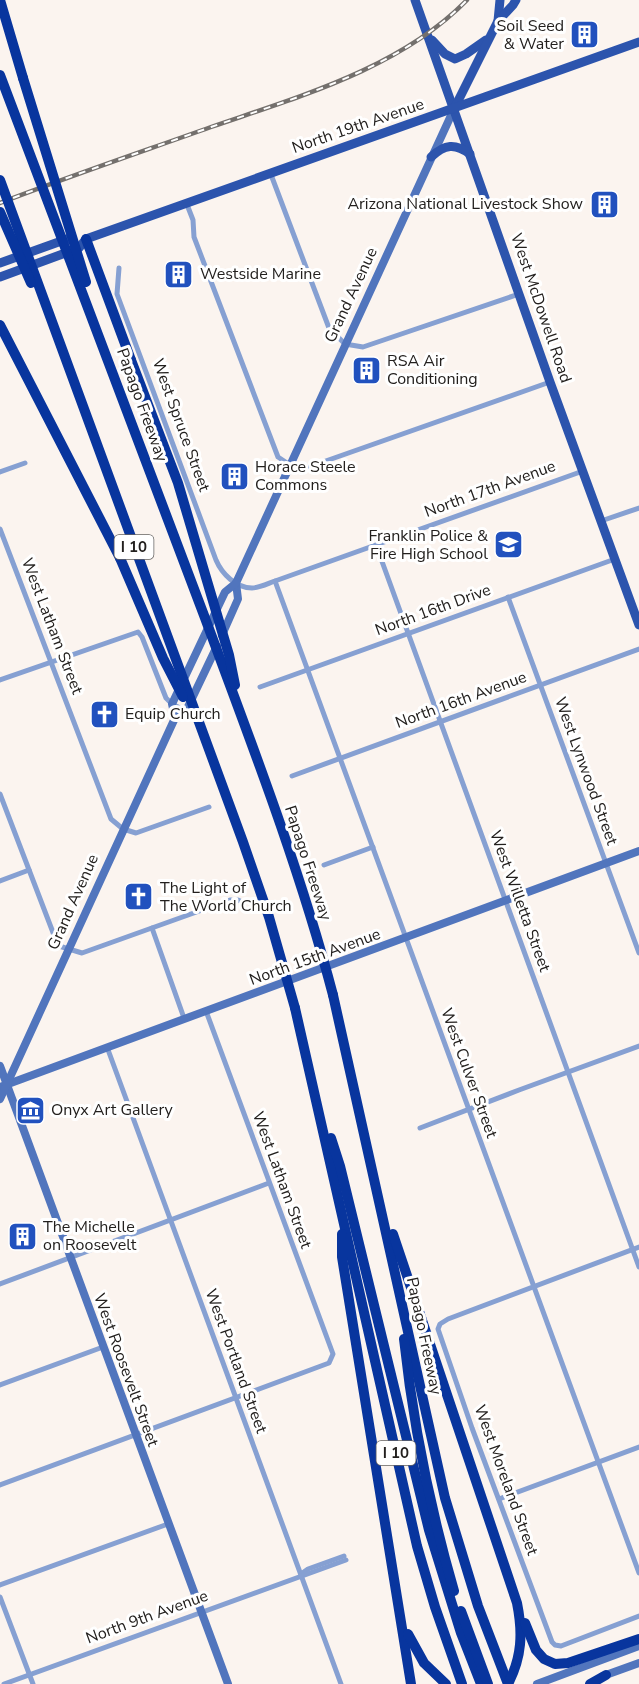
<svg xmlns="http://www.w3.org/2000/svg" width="639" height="1684" font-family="'Nunito Sans',sans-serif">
<rect width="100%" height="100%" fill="#fbf4ef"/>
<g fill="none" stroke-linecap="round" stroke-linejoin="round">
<g stroke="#86a0d2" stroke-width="5">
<polyline points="270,172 329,328 345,344 363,347 519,294"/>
<polyline points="186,202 193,220 194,237 278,457 290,465 303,469 550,382"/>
<path d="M119,268L117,294L216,560C222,574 236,588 252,588C259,588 269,583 275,581L583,471"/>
<polyline points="0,472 25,463"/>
<polyline points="601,521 639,508"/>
<polyline points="0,529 111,819 123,829 136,833 209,807"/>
<polyline points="376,545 639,1267"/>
<polyline points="275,581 639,1573"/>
<polyline points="508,597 639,953"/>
<polyline points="0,680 138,632 142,637 166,698 172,704 186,711"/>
<polyline points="260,687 615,559"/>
<polyline points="292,776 639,649"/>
<polyline points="0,794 57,943 59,946 82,953 230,900 238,900 244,903"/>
<polyline points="324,865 373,847"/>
<polyline points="0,881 29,870"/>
<polyline points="152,928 184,1018"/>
<polyline points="107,1047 341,1684"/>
<polyline points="420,1128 519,1090 639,1046"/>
<polyline points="639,1247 448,1319 440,1324 438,1329 472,1428 552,1642 555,1645 561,1646 639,1616"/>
<polyline points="0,1284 269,1183"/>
<polyline points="0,1385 103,1347"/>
<polyline points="0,1485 329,1363 333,1354 206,1011"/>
<polyline points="499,1499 639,1447"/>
<polyline points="301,1574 308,1569 344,1556"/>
<polyline points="0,1585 168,1524"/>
<polyline points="0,1597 33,1684"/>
<polyline points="4,1684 346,1560"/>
</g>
<g stroke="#5175bd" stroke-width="8">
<polyline points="222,635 238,599 236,583"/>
<polyline points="175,718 172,704 225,592 236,583 454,109"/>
<polyline points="0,1066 228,1684"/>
<polyline points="0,1087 639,851"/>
<polyline points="0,1099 175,718 186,711 217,646"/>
<polyline points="603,1676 639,1663"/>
<polyline points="537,1684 639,1646"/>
</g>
<g stroke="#2c54ad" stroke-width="9">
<polyline points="415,0 550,382 639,625"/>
<polyline points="498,21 500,0"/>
<polyline points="432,40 445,54 455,59 466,54 486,40"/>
<polyline points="454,109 498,21 513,5 516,0"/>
<path d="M431,157C445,144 455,143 470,154"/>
<polyline points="0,263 67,239"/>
<polyline points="0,277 79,248 86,239 639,42"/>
</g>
<g stroke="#08359e" stroke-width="10">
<polyline points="0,0 23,78"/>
<polyline points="86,239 131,360"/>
<polyline points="0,325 120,558"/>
<polyline points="333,995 445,1498 478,1606 508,1684"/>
<polyline points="295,1008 417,1546 435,1607 462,1684"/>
<polyline points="331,1138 340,1166 429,1530 461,1633 481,1684"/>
<polyline points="342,1234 342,1257 411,1684"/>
<path d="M393,1234L517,1603C523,1633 522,1657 508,1684"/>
<path d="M404,1339C413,1424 430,1508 454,1591"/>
<polyline points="461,1611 488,1684"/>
<polyline points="525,1623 536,1650 544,1659 555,1664 568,1663 639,1639"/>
<polyline points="408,1634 424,1663 446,1684"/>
<polyline points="590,1684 606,1675"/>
</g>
<defs>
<path id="rail" d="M0,203C70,176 141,152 211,127C298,97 401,68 467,0"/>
</defs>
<use href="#rail" stroke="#74706d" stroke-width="4.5"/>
<use href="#rail" stroke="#fff" stroke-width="2" stroke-dasharray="7" stroke-linecap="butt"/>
<g stroke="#08359e" stroke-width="10">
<path d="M0,75C67,256 137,436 205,618C251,742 299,866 333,995"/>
<polyline points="23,78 86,282"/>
<polyline points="0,180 243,842 269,917 295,1008"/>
<polyline points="0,212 31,283"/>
<polyline points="131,360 178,483 229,655 235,685"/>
<polyline points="120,558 163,658 183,697"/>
</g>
</g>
<defs>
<symbol id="building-square" viewBox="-11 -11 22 22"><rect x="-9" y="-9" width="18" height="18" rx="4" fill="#2151be" stroke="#fff"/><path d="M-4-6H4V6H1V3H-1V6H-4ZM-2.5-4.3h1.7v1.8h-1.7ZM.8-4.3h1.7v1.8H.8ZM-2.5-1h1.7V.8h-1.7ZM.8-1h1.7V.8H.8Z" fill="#fff"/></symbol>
<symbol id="school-square" viewBox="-11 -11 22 22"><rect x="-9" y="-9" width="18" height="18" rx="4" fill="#2151be" stroke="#fff"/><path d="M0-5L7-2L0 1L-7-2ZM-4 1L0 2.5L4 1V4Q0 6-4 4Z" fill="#fff"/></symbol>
<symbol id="church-square" viewBox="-11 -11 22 22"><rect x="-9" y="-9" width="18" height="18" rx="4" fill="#2151be" stroke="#fff"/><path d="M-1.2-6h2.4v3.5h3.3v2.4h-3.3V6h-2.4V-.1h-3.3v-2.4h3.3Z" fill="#fff"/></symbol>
<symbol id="museum-square" viewBox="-11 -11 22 22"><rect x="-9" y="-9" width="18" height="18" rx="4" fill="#2151be" stroke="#fff"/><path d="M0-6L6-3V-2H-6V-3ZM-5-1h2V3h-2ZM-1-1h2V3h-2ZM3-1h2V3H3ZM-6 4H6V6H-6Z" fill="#fff"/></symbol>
</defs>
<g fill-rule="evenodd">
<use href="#building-square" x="568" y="18" width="33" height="33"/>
<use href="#building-square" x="588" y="188" width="33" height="33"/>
<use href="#building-square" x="162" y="258" width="33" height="33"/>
<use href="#building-square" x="350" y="354" width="33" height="33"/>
<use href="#building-square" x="218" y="460" width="33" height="33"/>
<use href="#school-square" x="492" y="528" width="33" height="33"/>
<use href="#church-square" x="88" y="698" width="33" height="33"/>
<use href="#church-square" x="122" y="880" width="33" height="33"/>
<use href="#museum-square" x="14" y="1094" width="33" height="33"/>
<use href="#building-square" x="6" y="1220" width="33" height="33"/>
</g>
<g text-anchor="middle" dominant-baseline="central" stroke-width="6" stroke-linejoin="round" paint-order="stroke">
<g fill="#fff" stroke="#656362" stroke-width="1.5">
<rect x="114.5" y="535" width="39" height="24" rx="4.5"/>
<rect x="376.5" y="1441" width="39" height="24" rx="4.5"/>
</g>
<g font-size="15" font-weight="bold" fill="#23201e">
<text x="134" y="547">I 10</text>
<text x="396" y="1453">I 10</text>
</g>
<g font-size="16" fill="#23201e" stroke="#fff" text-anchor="start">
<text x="564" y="26" text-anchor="end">Soil Seed<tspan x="564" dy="18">&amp; Water</tspan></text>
<text x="583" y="204" text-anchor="end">Arizona National Livestock Show</text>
<text x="200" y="274">Westside Marine</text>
<text x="387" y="361">RSA Air<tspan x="387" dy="18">Conditioning</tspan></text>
<text x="255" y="467">Horace Steele<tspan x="255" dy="18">Commons</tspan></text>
<text x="488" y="536" text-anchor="end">Franklin Police &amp;<tspan x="488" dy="18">Fire High School</tspan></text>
<text x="125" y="714">Equip Church</text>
<text x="160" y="888">The Light of<tspan x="160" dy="18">The World Church</tspan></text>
<text x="51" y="1110">Onyx Art Gallery</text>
<text x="43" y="1227">The Michelle<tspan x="43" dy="18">on Roosevelt</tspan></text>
</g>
<g font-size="16" fill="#23201e" stroke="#fff">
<text transform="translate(358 126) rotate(-19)">North 19th Avenue</text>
<text transform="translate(351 295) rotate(-65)">Grand Avenue</text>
<text transform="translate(541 308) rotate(71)">West McDowell Road</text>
<text transform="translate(142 405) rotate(70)">Papago Freeway</text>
<text transform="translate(181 425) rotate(70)">West Spruce Street</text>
<text transform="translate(490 489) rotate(-20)">North 17th Avenue</text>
<text transform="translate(433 610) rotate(-20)">North 16th Drive</text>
<text transform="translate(52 626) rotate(69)">West Latham Street</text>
<text transform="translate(461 700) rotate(-20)">North 16th Avenue</text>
<text transform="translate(586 771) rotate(70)">West Lynwood Street</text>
<text transform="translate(308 863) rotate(72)">Papago Freeway</text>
<text transform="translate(520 901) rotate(70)">West Willetta Street</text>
<text transform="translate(73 902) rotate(-66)">Grand Avenue</text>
<text transform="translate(315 957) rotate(-20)">North 15th Avenue</text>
<text transform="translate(469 1073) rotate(70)">West Culver Street</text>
<text transform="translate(282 1180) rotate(70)">West Latham Street</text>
<text transform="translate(424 1336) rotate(78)">Papago Freeway</text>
<text transform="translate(236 1361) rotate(70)">West Portland Street</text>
<text transform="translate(126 1370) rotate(70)">West Roosevelt Street</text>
<text transform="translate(506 1480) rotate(70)">West Moreland Street</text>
<text transform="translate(147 1617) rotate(-20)">North 9th Avenue</text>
</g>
</g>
</svg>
